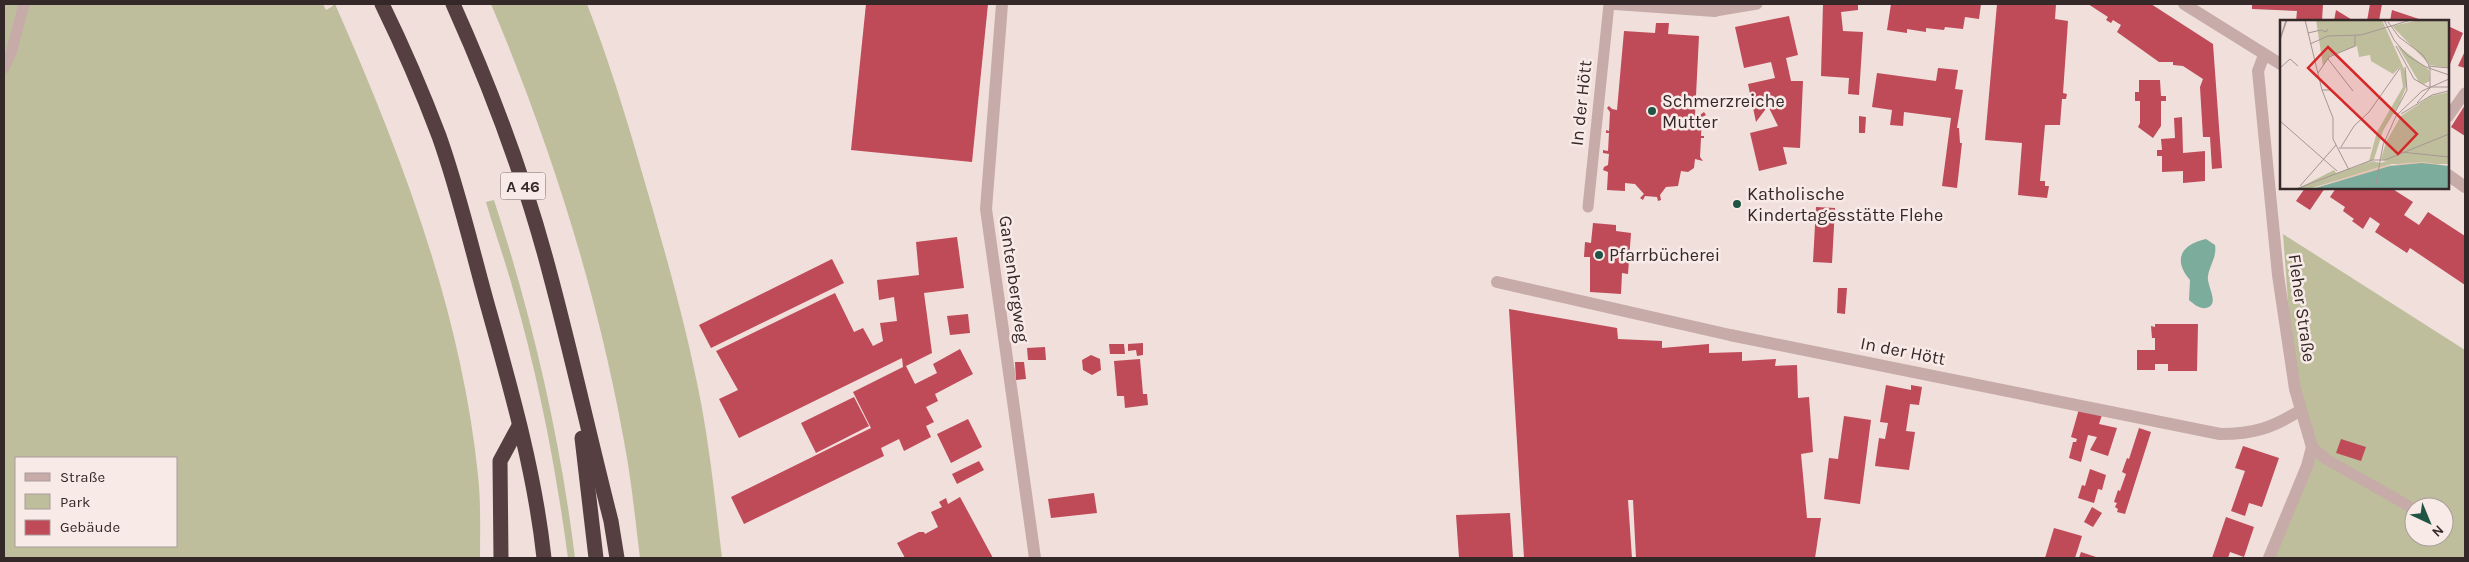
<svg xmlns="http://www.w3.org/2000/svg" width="2469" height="562" font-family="Karla,sans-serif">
<rect width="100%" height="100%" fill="#f0dfdb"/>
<g fill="#bebe9c" fill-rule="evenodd">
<path d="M4,4H323L326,10L333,6L332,4H335C401,154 461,310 478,475C481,503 480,531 480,558H4ZM16,458H176V546H16Z"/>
<path d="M491,4H587C608,58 625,113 641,169C664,248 687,327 702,408C711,458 716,508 722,558H640C636,527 633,495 628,464C602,307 553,150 491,4Z"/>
<path d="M494,200C532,317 560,436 575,558H568C556,469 539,380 514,293C506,263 495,233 486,202Z"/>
<path d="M2283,234L2465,350V558H2272L2310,466L2295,396ZM2414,507H2444V537H2414Z"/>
</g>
<path fill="#7cac9c" d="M2206,239L2215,245C2217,257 2210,264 2208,276C2206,285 2221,305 2206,308C2199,309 2194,304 2189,300L2190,280C2172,259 2182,244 2206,239Z"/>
<g fill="#bf4a58">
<polygon points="866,4 988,4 972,162 851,150"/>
<polygon points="1823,4 1858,4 1858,10 1841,12 1843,31 1863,32 1859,95 1848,94 1849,78 1821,76"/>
<polygon points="1891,4 1981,4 1979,19 1965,17 1963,29 1945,27 1944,30 1926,28 1926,32 1907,29 1907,33 1887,30"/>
<polygon points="1997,4 2056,4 2055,19 2068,21 2063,93 2067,94 2066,99 2062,99 2060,125 2045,125 2040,181 2045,181 2045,186 2049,186 2047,198 2018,195 2022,143 1985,140"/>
<polygon points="2088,4 2151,4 2213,44 2222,168 2212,169 2210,137 2203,137 2200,87 2203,79 2183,66 2173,65 2173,62 2159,62 2117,32 2121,25 2113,20 2111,23 2106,20 2108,17"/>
<polygon points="2252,4 2323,4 2322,21 2296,21 2297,11 2252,9"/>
<polygon points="2370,4 2382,4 2379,21 2367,21"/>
<polygon points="2336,10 2354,21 2334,21"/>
<polygon points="2392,10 2419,19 2421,21 2390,21"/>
<polygon points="1789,16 1798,55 1786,58 1791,81 1803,81 1800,148 1783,147 1787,164 1759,171 1750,133 1778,126 1768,106 1756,122 1748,84 1775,78 1771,62 1744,68 1735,27"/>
<polygon points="1656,23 1669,23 1668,34 1699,36 1695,115 1700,115 1704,112 1706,115 1702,117 1701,136 1704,136 1704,138 1701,138 1700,157 1703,161 1695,159 1694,168 1688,172 1681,171 1678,186 1666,187 1660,195 1661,200 1658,201 1657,197 1645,196 1643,200 1640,198 1644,194 1635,184 1625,183 1625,191 1607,190 1608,172 1603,170 1604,167 1608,165 1609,154 1603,153 1603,150 1608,151 1609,133 1606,133 1606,130 1609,131 1610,112 1607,108 1609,106 1612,109 1617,110 1624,31 1655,33"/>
<polygon points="2448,26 2463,33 2448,69"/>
<polygon points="2465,51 2465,68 2458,66"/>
<polygon points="1938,68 1958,70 1955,89 1963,90 1957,128 1959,128 1960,143 1962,143 1957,188 1942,186 1951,118 1904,112 1903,126 1890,125 1892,110 1872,107 1877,73 1936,81"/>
<polygon points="2139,80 2160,80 2161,96 2166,96 2166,101 2161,101 2161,126 2153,138 2138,127 2140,123 2140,101 2135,101 2135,92 2139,92"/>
<polygon points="2465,105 2465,136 2451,127"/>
<polygon points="1859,116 1866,117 1865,133 1859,133"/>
<polygon points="2182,117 2183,153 2205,151 2205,181 2183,183 2183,171 2162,172 2162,156 2157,156 2157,150 2162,150 2161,139 2175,138 2174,118"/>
<polygon points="2305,188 2325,188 2310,210 2296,201"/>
<polygon points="2336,188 2391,188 2413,202 2404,215 2419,225 2428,212 2465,236 2465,285 2410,248 2407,253 2375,232 2380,224 2370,217 2363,229 2352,221 2354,219 2343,211 2345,207 2330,197"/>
<polygon points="1816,207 1835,208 1832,263 1813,262"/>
<polygon points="1593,223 1616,225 1616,231 1631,233 1628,274 1622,273 1621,294 1590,292 1590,257 1584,257 1585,242 1591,243"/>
<polygon points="957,237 964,288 924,293 932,353 906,366 915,384 937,373 933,364 960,349 973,374 935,394 938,401 926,407 934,422 926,426 931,437 904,451 899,439 881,448 884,456 744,524 731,497 871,428 853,392 903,367 902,358 739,438 719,399 738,390 716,351 835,293 854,332 863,328 873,346 883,341 880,323 897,321 894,297 879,300 877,280 919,275 916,242"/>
<polygon points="832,259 844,283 711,348 699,325"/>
<polygon points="1838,288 1847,288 1845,314 1837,313"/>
<polygon points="1509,309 1617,328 1618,339 1662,341 1662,348 1709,344 1709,353 1742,352 1742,361 1776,359 1775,366 1797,365 1798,398 1809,397 1813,452 1801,454 1807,518 1821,518 1815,558 1636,558 1633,500 1628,500 1632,558 1524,558"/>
<polygon points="968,314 970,333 950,335 947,316"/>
<polygon points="2155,324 2198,324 2197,371 2168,371 2168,364 2155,364 2155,370 2137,370 2137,350 2155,350 2155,338 2152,338 2151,326 2155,327"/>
<polygon points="1143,343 1143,355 1137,356 1136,350 1128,351 1128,344"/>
<polygon points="1109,344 1124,344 1125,354 1110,354"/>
<polygon points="1045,347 1046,360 1028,360 1027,348"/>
<polygon points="1091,355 1100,359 1101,370 1092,375 1083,370 1082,360"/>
<polygon points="1140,359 1143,394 1147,394 1148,405 1125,408 1124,396 1117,396 1114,361"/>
<polygon points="1015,362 1024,362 1026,379 1016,380"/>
<polygon points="1886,385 1911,390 1911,385 1922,387 1919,405 1910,404 1906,431 1915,432 1909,470 1875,466 1879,438 1885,439 1888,423 1880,422"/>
<polygon points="854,397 869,426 816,453 801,423"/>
<polygon points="2079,409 2102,415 2099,424 2117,428 2108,456 2090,450 2097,437 2088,435 2081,462 2069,458 2073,442 2076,442 2077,439 2071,437"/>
<polygon points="1844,416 1871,420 1860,504 1824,499 1829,458 1838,459"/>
<polygon points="968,419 982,447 951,463 937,434"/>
<polygon points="2139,428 2151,432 2125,514 2117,512 2118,509 2115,507 2117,503 2114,502 2118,490 2120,491 2126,474 2122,472 2127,458 2129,459"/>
<polygon points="2341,439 2366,447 2361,461 2336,453"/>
<polygon points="2243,446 2279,458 2262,507 2249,503 2245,516 2231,511 2245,471 2235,468"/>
<polygon points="979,461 984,470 957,484 952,474"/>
<polygon points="2090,469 2106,475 2102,490 2098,489 2094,503 2078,498 2082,485 2085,486"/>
<polygon points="1094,493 1097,513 1051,518 1048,499"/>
<polygon points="960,497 993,558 905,558 897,543 919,532 924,532 925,534 938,527 931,512 942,507 939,502 946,498 948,504"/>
<polygon points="2092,507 2102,513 2093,527 2084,522"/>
<polygon points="1510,513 1513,558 1459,558 1456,515"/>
<polygon points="2226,517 2254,527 2244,557 2230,552 2228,558 2212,558"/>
<polygon points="2054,528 2082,536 2075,558 2045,558"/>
<polygon points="2081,552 2099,558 2079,558"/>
</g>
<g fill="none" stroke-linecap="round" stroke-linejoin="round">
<g stroke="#c7aba8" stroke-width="11">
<polyline points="1715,11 1757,4"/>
<polyline points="4,68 11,53 24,4"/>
<polyline points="2448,117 2465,93"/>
<polyline points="1588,207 1609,4"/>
<polyline points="2312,447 2326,459 2414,509"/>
</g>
<g stroke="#c7aba8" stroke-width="12">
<polyline points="1002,4 986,209 1035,558"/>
<polyline points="1615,4 1715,11"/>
<polyline points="2184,4 2282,65"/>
<polyline points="2264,55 2258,71 2278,275 2295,389 2312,447 2307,466 2269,558"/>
<polyline points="2448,175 2465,187"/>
<path d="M1497,282L1730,335L2220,434C2254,434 2272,428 2301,410"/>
</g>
<g stroke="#553f40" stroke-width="15">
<path d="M382,4C403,47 422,91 439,136C459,192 472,250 488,307C511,389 535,473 544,558"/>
<path d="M453,4C492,91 526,182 550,274C572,356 590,439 611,521L617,558"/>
<polyline points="582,438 596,558"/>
<polyline points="501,558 500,461 519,426"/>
</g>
</g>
<g fill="#205445" stroke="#f8eae7" stroke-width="2">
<circle cx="1652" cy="111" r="5"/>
<circle cx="1737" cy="204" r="5"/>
<circle cx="1599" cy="255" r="5"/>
</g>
<g text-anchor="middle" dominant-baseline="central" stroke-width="5" stroke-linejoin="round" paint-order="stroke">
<rect fill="#f8eae7" stroke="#706261" stroke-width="1" x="500.5" y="172.5" width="45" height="27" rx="4"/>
<g font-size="16" font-weight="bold" fill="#352828">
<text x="523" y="186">A 46</text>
</g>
<g font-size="18" fill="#352828" stroke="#f8eae7" text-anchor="start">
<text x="1662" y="101">Schmerzreiche<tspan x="1662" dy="21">Mutter</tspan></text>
<text x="1747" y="194">Katholische<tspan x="1747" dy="21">Kindertagesstätte Flehe</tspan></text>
<text x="1609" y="255">Pfarrbücherei</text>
</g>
<g font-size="18" fill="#352828" stroke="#f8eae7">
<text transform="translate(1581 103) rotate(-84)">In der Hött</text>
<text transform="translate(1014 279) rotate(82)">Gantenbergweg</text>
<text transform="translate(2302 308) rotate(82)">Fleher Straße</text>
<text transform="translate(1903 351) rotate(11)">In der Hött</text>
</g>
</g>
<g transform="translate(2280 20)">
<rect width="169" height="169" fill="#f0dfdb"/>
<path d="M36,0H102L125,51L127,65L119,84L103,111L94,139L85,145L92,141L101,143L106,141L101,139L106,122L121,96L151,76L169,72V144H112L29,169H17L54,150L56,153L78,146L89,141L97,112L123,67L120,47L113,54L91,41L90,35L79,37L77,26L50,36L43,46ZM140,0H169V48L150,45L112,6ZM117,25L149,50L150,61L144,64L139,62Z" fill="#bebe9c"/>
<path d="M143,142L169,146L116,145L29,169L99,147L125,143Z" fill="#eac4b3"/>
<path d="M142,143L169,146V169H32L110,146Z" fill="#7cac9c"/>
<path fill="none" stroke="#a59693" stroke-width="1" d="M25,0L42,70L53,98V119L69,150M104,0L114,20L128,36L146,47L169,55M108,2L119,17L143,35L150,47V68L137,83M28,13L41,10L46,12L48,9M0,19L6,0M0,20L7,0M30,24L48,16L81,15L131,0M116,26L134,59L148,67H169M48,39L73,71M148,46L169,48M0,48L10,39L18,46M38,53L49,37L75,26V16M42,70H50L62,80M114,94L127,70L125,47M121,94L152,75L168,71M0,101L57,151M61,127L74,106L89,92L120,48M59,128H91M121,132L169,137M20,166L56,125M16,169L92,140H105L169,114M95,169L103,125L116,96L142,71L169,59"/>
<path fill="#d62828" fill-opacity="0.15" stroke="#d62828" stroke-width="2.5" d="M48,27L137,114L118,134L28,48Z"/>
<rect width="169" height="169" fill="none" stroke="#352828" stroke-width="2.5"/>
</g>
<rect width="2469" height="562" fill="none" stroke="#352828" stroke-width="10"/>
<rect x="15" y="457" width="162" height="90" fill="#f8eae7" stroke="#aa9c9b"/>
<rect x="25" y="473" width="25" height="8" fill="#c7aba8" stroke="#aa9c9b"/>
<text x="60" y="482" font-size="15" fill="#352828">Straße</text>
<rect x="25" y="494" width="25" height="15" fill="#bebe9c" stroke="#aa9c9b"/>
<text x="60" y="507" font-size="15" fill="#352828">Park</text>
<rect x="25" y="520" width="25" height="15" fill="#bf4a58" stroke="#aa9c9b"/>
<text x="60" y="532" font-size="15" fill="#352828">Gebäude</text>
<g transform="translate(2429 522) rotate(136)"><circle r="24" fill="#f8eae7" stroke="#aa9c9b"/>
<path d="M0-4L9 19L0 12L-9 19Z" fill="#205445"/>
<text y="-8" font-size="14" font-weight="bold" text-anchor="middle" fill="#352828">N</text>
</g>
</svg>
